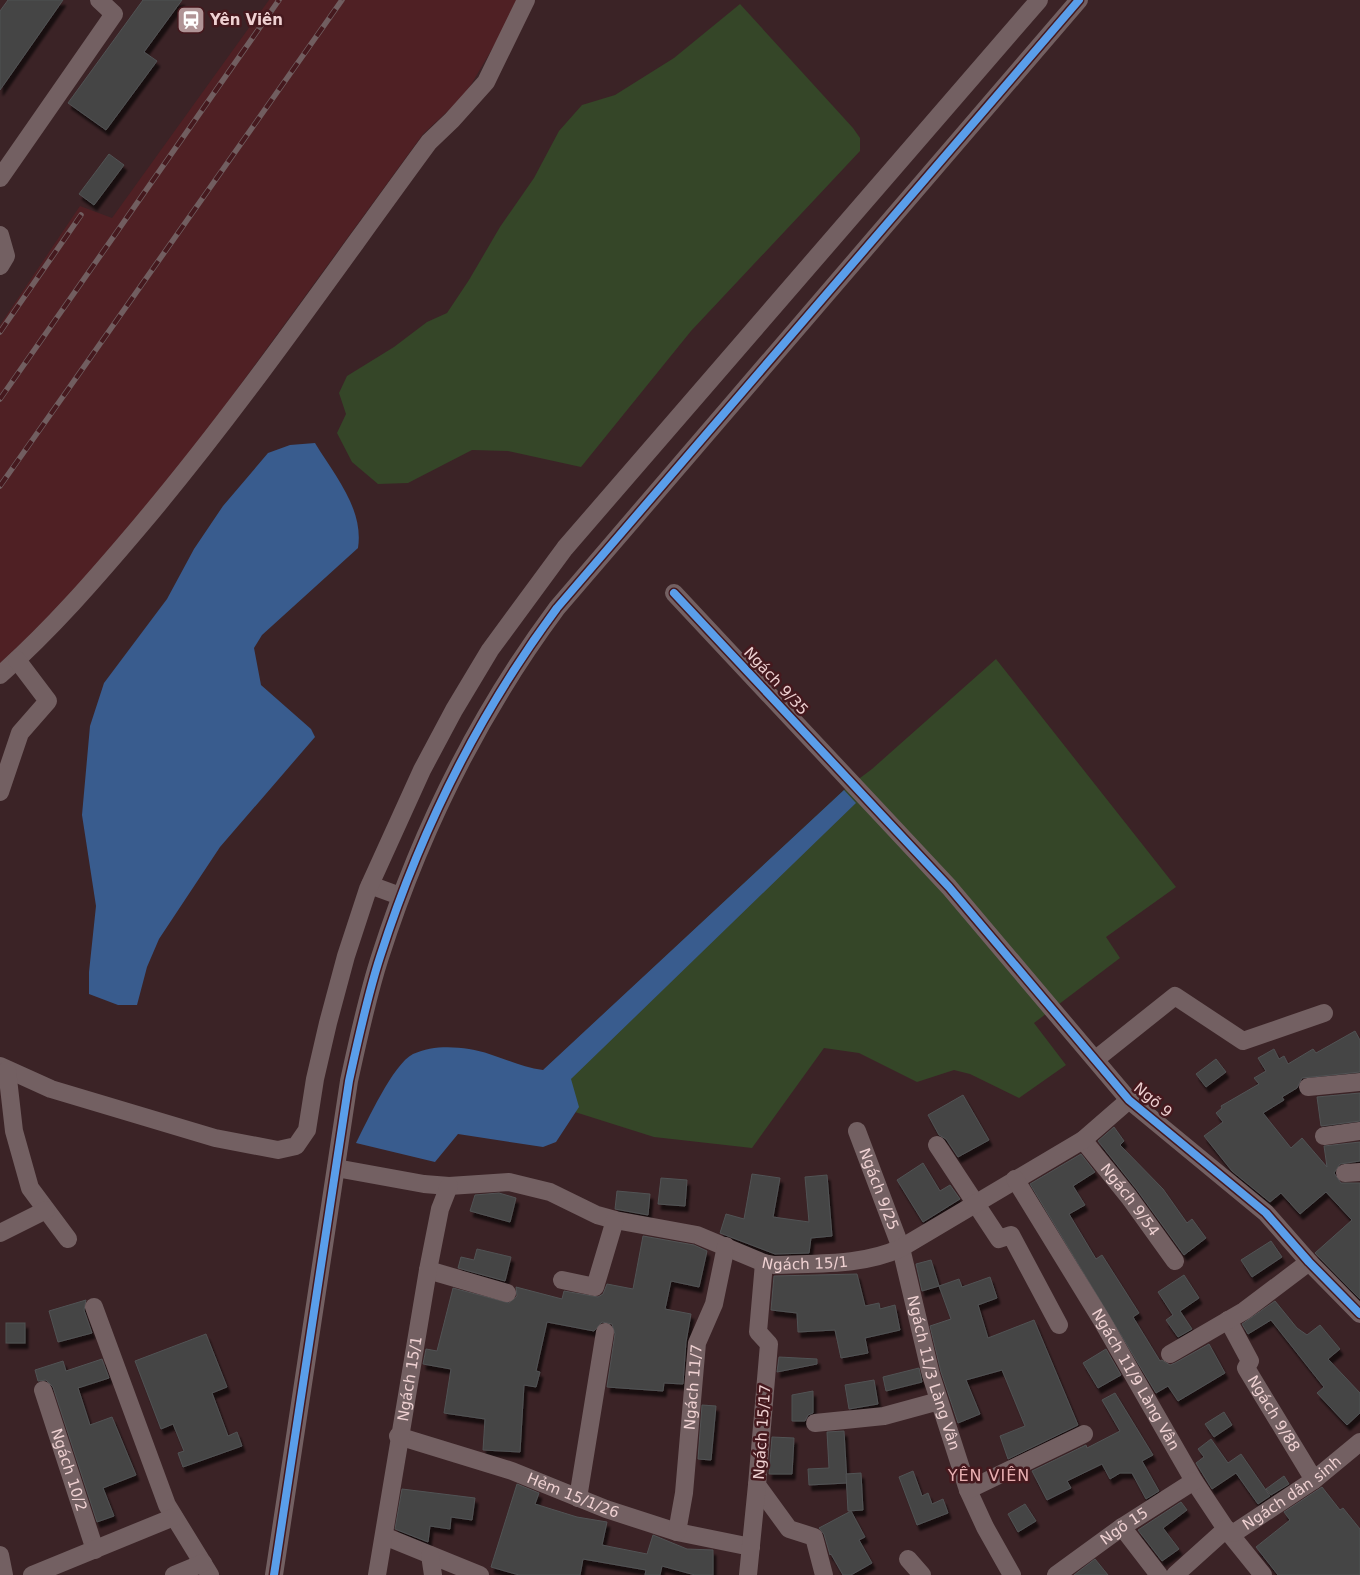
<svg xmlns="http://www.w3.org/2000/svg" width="1360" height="1575" font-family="'DejaVu Sans',sans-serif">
<defs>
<filter id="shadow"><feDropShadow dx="3" dy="5.5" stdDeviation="1" flood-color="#0009"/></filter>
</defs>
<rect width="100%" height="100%" fill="#3b2326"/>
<polygon fill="#4f2024" points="269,0 518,0 515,10 465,95 423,134 190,454 86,581 0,670 0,325 80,206 112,218"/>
<g fill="#354628">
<polygon points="740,4 853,128 860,138 860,151 691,331 581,467 508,451 472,450 408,483 378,484 352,462 337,433 346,414 339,393 347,376 394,347 427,322 447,313 469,280 500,227 534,178 559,131 582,105 615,95 674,58"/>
<polygon points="996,659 1176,887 1106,937 1120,958 1034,1023 1066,1065 1019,1098 970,1074 954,1070 917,1082 859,1053 824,1048 752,1148 654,1137 518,1094 844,790 872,769"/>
</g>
<g fill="#395c8e">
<path d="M315,443C335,476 364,509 358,548L262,635L254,648L261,685L311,729L315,737L220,847L159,939L147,967L137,1005H118L89,994V972L96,906L82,815L90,726L104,683L167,599L194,549L223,506L268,453L290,445Z"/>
<path d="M844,790L856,803L571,1079L579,1107L556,1142L543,1147L458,1134L435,1162L356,1143C367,1122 393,1064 413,1054C430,1046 451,1046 469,1049C495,1053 517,1067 543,1070Z"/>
</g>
<g fill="#444445" stroke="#515354" filter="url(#shadow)">
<polygon points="8,0 63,0 0,90 0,11"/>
<polygon points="143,0 182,0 144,52 157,61 106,130 68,103"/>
<polygon points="109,154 124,165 94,205 79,194"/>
<polygon points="1355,1031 1360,1040 1360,1072 1302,1078 1297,1088 1282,1097 1284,1100 1263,1113 1291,1148 1302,1138 1327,1167 1324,1146 1360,1142 1360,1161 1340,1164 1334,1173 1341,1183 1360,1183 1360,1299 1315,1253 1352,1220 1326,1192 1300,1214 1281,1193 1270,1202 1232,1171 1204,1136 1223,1122 1216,1113 1222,1108 1221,1106 1259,1084 1254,1078 1266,1071 1258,1058 1274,1049 1279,1059 1284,1056 1288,1064 1313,1049 1316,1053"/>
<polygon points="1216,1059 1226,1072 1206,1087 1196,1074"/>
<polygon points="1360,1093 1360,1121 1321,1126 1317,1097"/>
<polygon points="963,1095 989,1140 958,1157 946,1139 939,1135 928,1115"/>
<polygon points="1114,1127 1124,1141 1120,1145 1163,1189 1187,1223 1192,1219 1206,1238 1184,1255 1137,1190 1098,1141"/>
<polygon points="1081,1154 1095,1172 1073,1186 1085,1205 1069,1214 1096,1259 1102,1255 1139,1313 1133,1317 1160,1361 1162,1360 1170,1365 1175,1363 1209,1344 1225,1373 1178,1401 1168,1386 1156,1393 1030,1184"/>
<polygon points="923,1163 940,1191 950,1185 960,1199 923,1222 897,1180"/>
<polygon points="752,1174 780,1178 773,1217 809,1222 805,1177 827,1175 832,1236 811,1238 809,1253 775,1254 720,1233 726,1214 744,1219"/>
<polygon points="661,1178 687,1180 685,1206 658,1204"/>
<polygon points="617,1191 650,1194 648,1215 615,1209"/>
<polygon points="499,1193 516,1198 510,1222 470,1211 475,1195"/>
<polygon points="643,1236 694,1245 707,1251 699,1287 671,1281 665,1309 691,1314 686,1342 683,1384 664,1383 663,1391 607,1387 615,1334 612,1324 602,1322 594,1331 547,1322 536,1371 540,1372 536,1387 524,1385 520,1452 483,1450 485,1419 444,1413 451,1369 423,1364 426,1349 437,1351 453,1288 509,1303 517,1296 516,1287 562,1299 564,1291 598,1297 603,1294 607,1284 633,1289"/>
<polygon points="1271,1241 1282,1257 1252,1277 1241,1260"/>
<polygon points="477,1249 511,1257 505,1281 458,1268 461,1257 474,1260"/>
<polygon points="931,1260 939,1286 922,1291 916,1264"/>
<polygon points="857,1274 865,1306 879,1303 880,1309 895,1305 900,1330 865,1338 868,1353 841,1358 835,1330 798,1332 797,1313 771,1310 774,1276"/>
<polygon points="1184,1275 1199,1298 1180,1311 1192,1329 1178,1337 1166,1320 1173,1315 1158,1292"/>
<polygon points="990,1277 997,1298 978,1305 988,1338 1034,1320 1078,1425 1008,1459 1000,1436 1025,1426 1002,1370 966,1380 980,1414 958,1423 941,1372 930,1326 951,1319 939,1286 959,1279 962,1287"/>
<polygon points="86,1300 84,1310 92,1333 58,1342 49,1311"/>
<polygon points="1275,1301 1297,1328 1307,1335 1320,1325 1340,1349 1328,1359 1360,1393 1360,1413 1347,1425 1317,1393 1324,1387 1271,1320 1248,1334 1242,1324"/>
<rect x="6" y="1323" width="19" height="20"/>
<polygon points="206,1334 227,1387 212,1393 228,1436 237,1432 242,1446 183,1467 178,1453 184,1451 173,1424 161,1429 135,1361"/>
<polygon points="1106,1349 1121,1375 1098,1388 1083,1363"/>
<polygon points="779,1357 817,1359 817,1364 777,1372"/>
<polygon points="102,1359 109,1378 78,1388 90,1425 112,1417 136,1475 103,1488 114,1516 97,1522 53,1387 46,1380 38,1381 35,1370 63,1361 66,1371"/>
<polygon points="919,1368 922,1382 886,1391 883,1377"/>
<polygon points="874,1380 878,1404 849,1409 845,1385"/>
<polygon points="813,1391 813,1413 808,1415 805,1421 792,1421 792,1395"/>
<polygon points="1115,1393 1153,1455 1142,1461 1159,1491 1146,1499 1132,1473 1120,1473 1110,1479 1102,1464 1067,1481 1071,1488 1047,1500 1032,1471 1086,1445 1087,1448 1120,1431 1102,1400"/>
<polygon points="702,1405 716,1406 711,1460 698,1459"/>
<polygon points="1224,1412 1232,1425 1214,1437 1205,1424"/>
<polygon points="844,1431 847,1483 809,1485 808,1469 829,1468 827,1432"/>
<polygon points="772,1437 794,1438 792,1474 769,1474"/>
<polygon points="1211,1439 1228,1463 1241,1454 1270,1496 1258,1504 1236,1473 1212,1489 1196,1463 1204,1457 1198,1449"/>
<polygon points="913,1471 922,1496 928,1493 932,1504 943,1499 948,1513 917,1525 899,1477"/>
<polygon points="861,1473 863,1510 848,1511 846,1474"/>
<polygon points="1284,1476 1289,1484 1271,1495 1266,1489"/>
<polygon points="517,1484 539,1493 535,1504 577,1517 607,1522 602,1545 647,1554 653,1535 687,1549 713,1550 713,1575 695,1575 662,1566 660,1575 645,1575 646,1570 583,1559 580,1575 519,1575 491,1567"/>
<polygon points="1322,1487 1340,1510 1343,1508 1360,1529 1360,1575 1278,1575 1256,1547 1290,1520 1284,1512"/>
<polygon points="402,1489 475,1498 472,1520 451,1517 450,1529 430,1526 428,1542 395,1529"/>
<polygon points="1181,1502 1187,1510 1163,1528 1179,1549 1162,1561 1138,1530"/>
<polygon points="1025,1504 1036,1521 1018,1532 1008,1514"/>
<polygon points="851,1511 865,1537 859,1540 872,1563 851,1575 843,1575 831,1554 830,1555 824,1534 819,1528"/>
<polygon points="1095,1559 1108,1575 1074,1575"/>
</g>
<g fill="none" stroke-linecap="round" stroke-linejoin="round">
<g stroke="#736062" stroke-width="18">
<polyline points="0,178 114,14 99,0"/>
<polyline points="0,235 6,256 0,266"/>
<polyline points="674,593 949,887 1129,1100 1266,1213 1309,1262 1360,1314"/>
<path d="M0,675C51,630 96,578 140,526C243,404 334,271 429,142L452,120L486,82L526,0"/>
<polyline points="0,792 20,733 48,701 17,660"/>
<polyline points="370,885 400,896"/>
<polyline points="1096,1059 1175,996 1243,1041 1324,1013"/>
<polyline points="0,1066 51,1089 215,1138 278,1150 296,1146 307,1130 315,1079 328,1023 346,956 368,889 422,770 454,710 490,650 565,548 1039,0"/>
<polyline points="7,1070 14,1131 30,1188 68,1239"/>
<polyline points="1308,1087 1360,1082"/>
<path id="s1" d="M857,1131L901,1248L931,1375L968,1490L985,1527L1012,1575"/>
<polyline points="1324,1136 1360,1131"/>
<path id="s2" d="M1083,1140L1129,1197L1175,1261"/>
<polyline points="937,1145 999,1239 1011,1235 1059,1325"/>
<path id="s3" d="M336,1168L424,1184L449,1186L509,1182L550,1192L597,1215L615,1220L697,1235L764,1263L774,1265C817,1263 862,1266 901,1248L1083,1140L1129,1100"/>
<polyline points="1345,1173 1360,1172"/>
<path id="s4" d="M1015,1179L1101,1319L1194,1481L1226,1529L1263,1575"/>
<polyline points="0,1233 46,1210"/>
<polyline points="764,1263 758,1332 769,1344 757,1485 789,1529 814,1537 824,1575"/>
<polyline points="428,1270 507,1293"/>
<polyline points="562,1280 595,1287 615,1220"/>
<polyline points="94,1307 167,1505 210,1575"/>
<path id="s5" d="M1228,1320L1250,1361L1246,1368L1314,1480"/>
<polyline points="1170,1354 1244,1311 1309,1262"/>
<path id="s6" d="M43,1390L95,1550"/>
<polyline points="815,1423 884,1416 939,1401"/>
<path id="s7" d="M398,1436L512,1471L606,1509L677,1532L751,1547"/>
<polyline points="968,1490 1084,1434"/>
<polyline points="578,1498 605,1332"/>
<polyline points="1122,1527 1159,1575"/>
<path id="s8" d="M677,1532L684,1493L697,1343L714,1304L726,1246"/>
<polyline points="384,1536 480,1575"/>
<polyline points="0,1555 4,1575"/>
<polyline points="430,1555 433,1575"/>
<polyline points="908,1559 922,1575"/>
<polyline points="32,1575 174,1517"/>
<polyline points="174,1575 203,1563"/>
<path d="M274,1575L349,1081C358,1040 367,997 380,957C420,832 479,713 557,608L1079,0"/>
<path id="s9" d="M377,1575L428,1270L440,1209L449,1186"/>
<polyline points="748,1575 757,1485"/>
<path id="s10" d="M1056,1575L1122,1527L1194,1481"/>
<path id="s11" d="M1175,1575L1226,1529L1234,1533L1314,1480L1360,1442"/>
</g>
<defs>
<g id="rail">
<polyline points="0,332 81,215"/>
<polyline points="0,399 279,0"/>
<polyline points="0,486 342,0"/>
</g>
</defs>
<use href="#rail" stroke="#715e60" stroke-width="5.5"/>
<use href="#rail" stroke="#45191e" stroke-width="4" stroke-dasharray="11" stroke-linecap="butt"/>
<defs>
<g id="cycleway">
<polyline points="674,593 949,887 1129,1100 1266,1213 1309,1262 1360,1314"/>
<path d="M274,1575L349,1081C358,1040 367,997 380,957C420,832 479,713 557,608L1079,0"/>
</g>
</defs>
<use href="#cycleway" stroke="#45191e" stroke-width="11"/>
<use href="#cycleway" stroke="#5a9eea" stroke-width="8"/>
</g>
<defs>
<symbol id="station-square" viewBox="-11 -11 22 22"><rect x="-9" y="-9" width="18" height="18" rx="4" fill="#b09496" stroke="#45191e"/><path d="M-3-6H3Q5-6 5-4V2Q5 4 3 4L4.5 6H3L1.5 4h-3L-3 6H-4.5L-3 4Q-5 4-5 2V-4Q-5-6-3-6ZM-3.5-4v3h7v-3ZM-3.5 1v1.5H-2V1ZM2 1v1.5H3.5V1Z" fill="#fff"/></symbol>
</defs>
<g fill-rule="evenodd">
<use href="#station-square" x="175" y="4" width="32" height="32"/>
</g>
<g text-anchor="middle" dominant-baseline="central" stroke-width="5" stroke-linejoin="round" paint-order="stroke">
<g font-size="15" font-weight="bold" fill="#efd1d2" stroke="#45191e" text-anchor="start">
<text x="210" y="20">Yên Viên</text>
</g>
<g font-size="15" fill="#efd1d2" stroke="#45191e">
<text transform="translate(776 681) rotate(47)">Ngách 9/35</text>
<text transform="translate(1153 1100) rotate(40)">Ngõ 9</text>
<text stroke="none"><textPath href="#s1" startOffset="62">Ngách 9/25</textPath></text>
<text stroke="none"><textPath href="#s2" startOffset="76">Ngách 9/54</textPath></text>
<text stroke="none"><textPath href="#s3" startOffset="485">Ngách 15/1</textPath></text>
<text stroke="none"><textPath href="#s1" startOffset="254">Ngách 11/3 Làng Vân</textPath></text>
<text stroke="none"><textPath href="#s9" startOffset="199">Ngách 15/1</textPath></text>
<text stroke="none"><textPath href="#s4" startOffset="234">Ngách 11/9 Làng Vân</textPath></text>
<text stroke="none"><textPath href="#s8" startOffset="146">Ngách 11/7</textPath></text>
<text stroke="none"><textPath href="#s5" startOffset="108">Ngách 9/88</textPath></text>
<text transform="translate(762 1432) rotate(-86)">Ngách 15/17</text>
<text stroke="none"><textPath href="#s6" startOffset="84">Ngách 10/2</textPath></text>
<text stroke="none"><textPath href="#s11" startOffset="148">Ngách dân sinh</textPath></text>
<text stroke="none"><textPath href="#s7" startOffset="185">Hẻm 15/1/26</textPath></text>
<text stroke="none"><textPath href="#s10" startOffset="84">Ngõ 15</textPath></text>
</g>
<g font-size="16" letter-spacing="1" fill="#e9b0b2" stroke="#45191e">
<text x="989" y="1475">YÊN VIÊN</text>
</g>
</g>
</svg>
